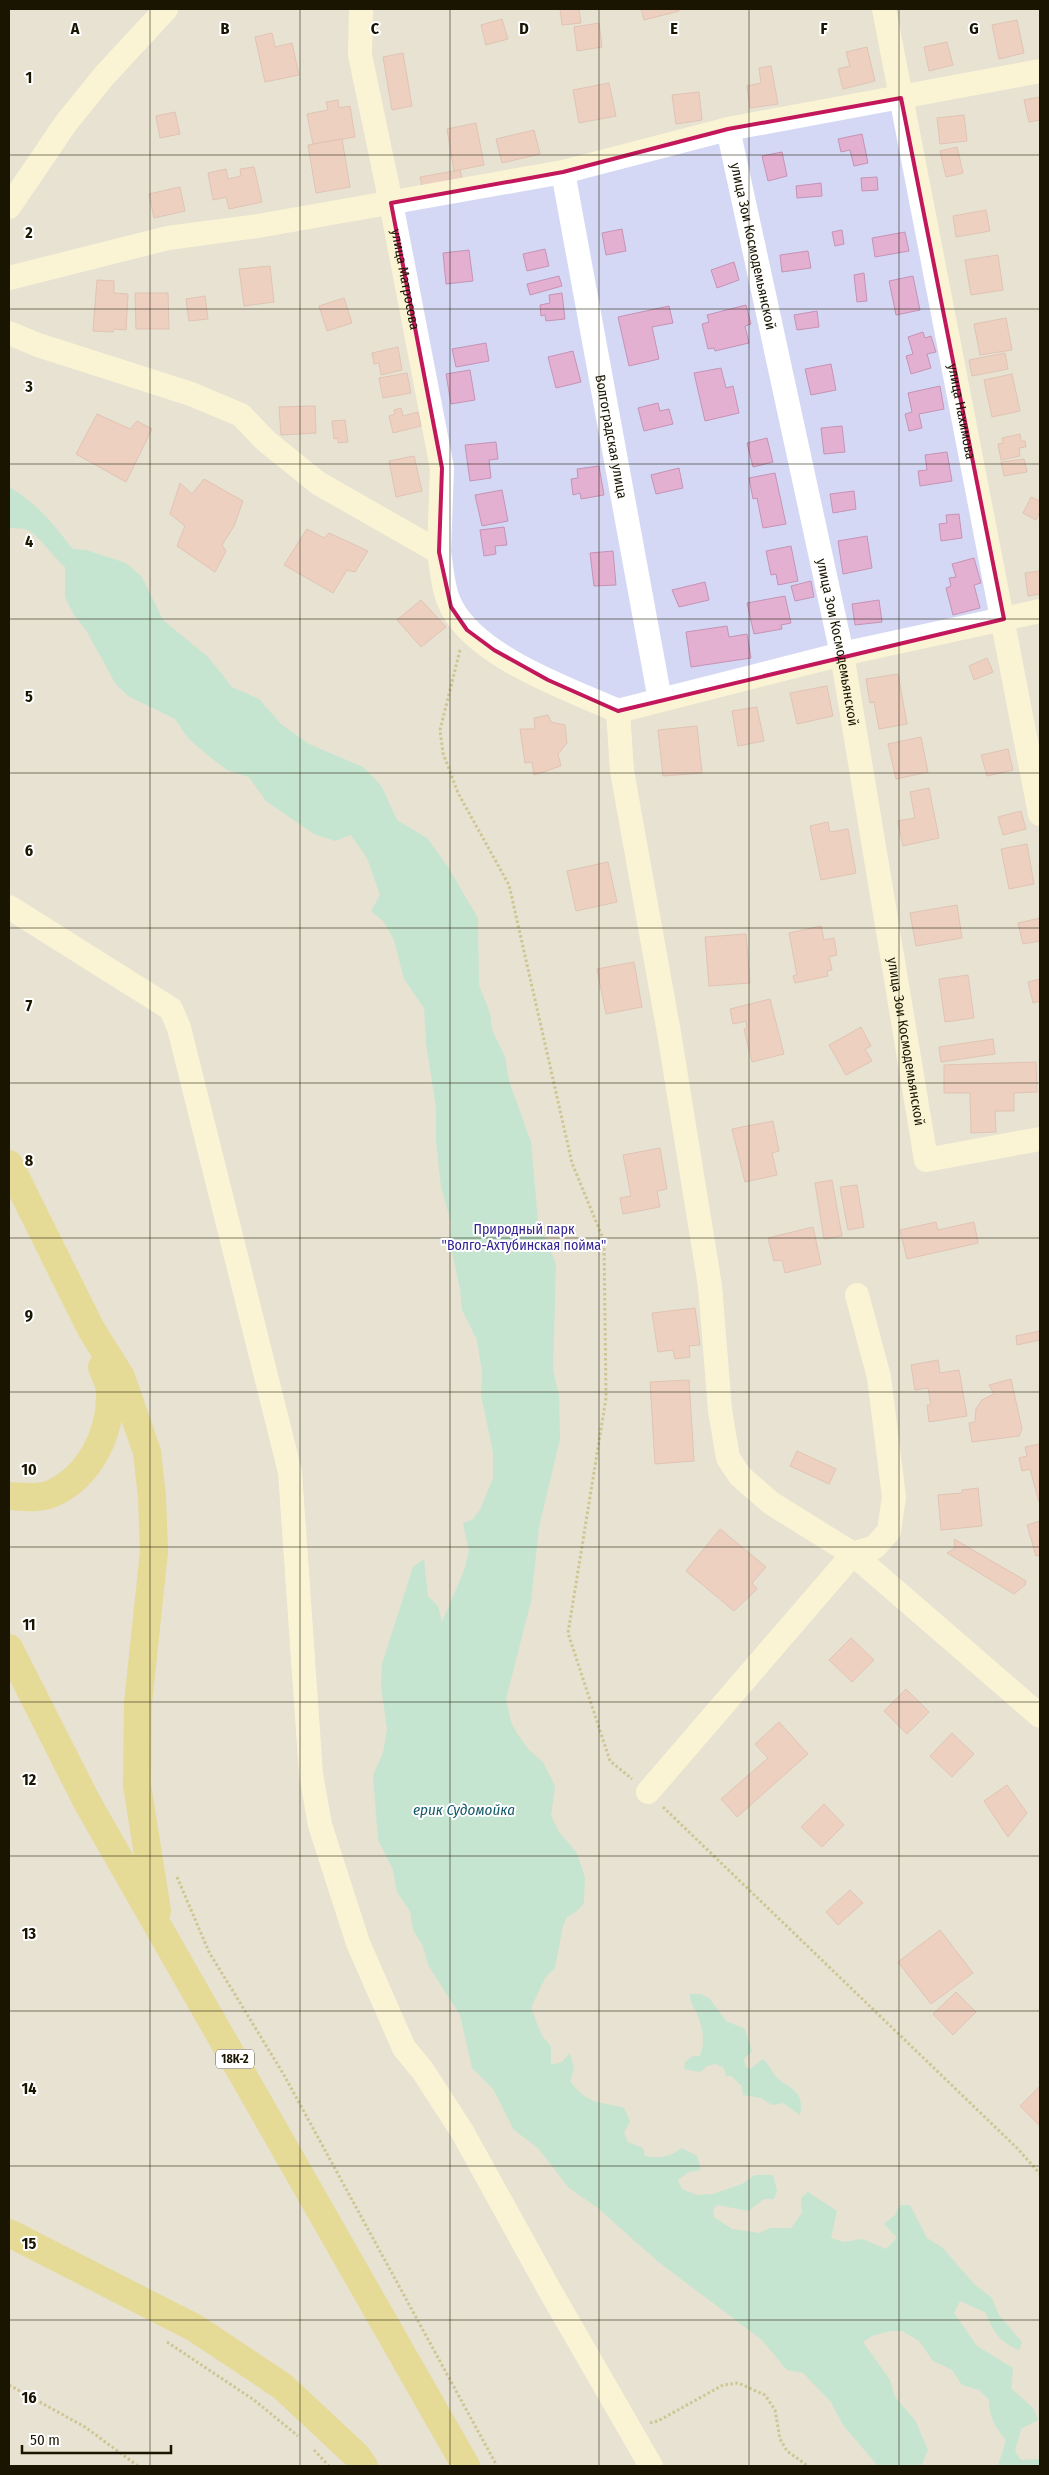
<svg xmlns="http://www.w3.org/2000/svg" width="1049" height="2475" font-family="'Fira Sans Condensed',sans-serif">
<rect width="100%" height="100%" fill="#f5ebb2"/>
<rect fill="#d4d8f5" x="9" y="9" width="1031" height="2457"/>
<g fill="#8bddf6">
<path d="M9,487C38,504 52,523 73,549L86,550L126,563L142,577L163,620L209,658L232,687L259,699L281,724L309,744L363,767L382,787L397,820L427,838L448,867L478,918L479,985L490,1013L492,1030L505,1057L509,1081L531,1142L538,1221L556,1264L553,1370L559,1396L560,1439L539,1527L531,1601L506,1699L511,1722L518,1735L529,1750L543,1762L555,1786L551,1816L559,1832L577,1853L585,1878L584,1903L577,1911L567,1917L563,1926L555,1968L545,1978L531,2008L542,2036L551,2046V2065L562,2062L570,2053L574,2069L570,2081C587,2105 599,2101 624,2108L630,2121L624,2133L628,2142L643,2148L645,2156C660,2159 669,2157 682,2148L697,2156L701,2170L689,2172L678,2180L682,2189L697,2195L713,2194L742,2184L755,2175H773L777,2191L774,2199H764L748,2211L717,2205L713,2210L714,2217L732,2229L747,2231L759,2233L771,2228H791L802,2213L801,2198L808,2192L837,2211L831,2238L844,2242L862,2239L886,2249L897,2238L884,2224L895,2215L900,2205H910L927,2238L943,2248L974,2284L992,2298L999,2315L1022,2342L1019,2350C998,2341 994,2332 985,2312L960,2301L954,2313L977,2346L1013,2368L1011,2388L1034,2409L1038,2420L1021,2429L1015,2451L1021,2460L1040,2459V2466H998L1006,2440C995,2427 989,2417 989,2400L979,2390L962,2385L952,2370L933,2361L919,2341L902,2331H890L872,2336L863,2342L890,2380L895,2397L915,2420L928,2450L921,2466H878L843,2425L831,2402L803,2373L787,2370L762,2340L656,2260L598,2208L569,2188L538,2148L514,2130L493,2089L472,2068L460,2015L428,1965L423,1946L413,1930L410,1911L397,1892L393,1870L378,1840L373,1775L383,1753L387,1729L381,1686L382,1664L413,1567L424,1559L428,1596L438,1606L442,1622L464,1571L469,1551L463,1523L472,1520L480,1510L493,1478V1452L481,1395L482,1373L477,1340L462,1310L460,1289L450,1243L451,1222L441,1187L436,1140V1108L426,1043L424,1008L404,979L394,940L384,922L371,911L380,895L367,858L351,835L335,841L314,834L266,801L249,777L227,770L206,754L188,738L175,719L128,696L115,683L86,630L74,615L65,597V567C52,556 40,535 25,529C20,528 14,528 9,528Z"/>
<path d="M690,1994H701L710,1999L726,2021L745,2029L752,2051L744,2059L746,2067L750,2069L763,2059C769,2064 772,2073 777,2078C792,2090 805,2092 800,2115L783,2103L772,2105L761,2098L743,2095L742,2086L731,2076H726L724,2068L715,2064L707,2066L700,2072L684,2069L685,2062L693,2056H700C705,2042 703,2030 698,2016C695,2006 690,2007 690,1994Z"/>
</g>
<g fill="#e4b0d2" stroke="#c593b5">
<polygon points="560,9 579,9 581,23 562,25"/>
<polygon points="641,9 678,9 679,11 644,20"/>
<polygon points="502,19 508,39 486,45 481,25"/>
<polygon points="1017,20 1024,53 999,59 992,25"/>
<polygon points="599,23 602,47 577,51 574,27"/>
<polygon points="272,33 275,47 292,43 299,75 265,82 255,37"/>
<polygon points="947,42 953,65 929,71 924,47"/>
<polygon points="867,47 875,81 843,89 838,69 850,66 846,52"/>
<polygon points="403,53 412,106 392,110 383,57"/>
<polygon points="771,66 778,104 750,108 747,86 761,83 759,68"/>
<polygon points="609,83 616,116 579,123 573,90"/>
<polygon points="699,92 702,120 676,124 672,95"/>
<polygon points="1040,97 1040,120 1029,122 1024,100"/>
<polygon points="338,100 339,108 350,106 355,137 313,144 307,114 328,110 326,102"/>
<polygon points="175,112 180,134 160,138 156,116"/>
<polygon points="964,115 967,141 940,144 937,118"/>
<polygon points="476,123 484,165 454,171 447,129"/>
<polygon points="534,130 540,154 502,163 496,139"/>
<polygon points="862,134 868,163 854,166 850,150 841,152 838,139"/>
<polygon points="342,139 350,187 316,193 308,145"/>
<polygon points="957,147 963,173 946,177 940,151"/>
<polygon points="782,152 787,176 768,181 762,156"/>
<polygon points="254,167 262,202 229,209 226,197 213,200 208,173 226,169 228,179 241,176 240,169"/>
<polygon points="460,170 463,183 423,191 420,177"/>
<polygon points="877,177 878,190 862,191 861,178"/>
<polygon points="821,183 822,196 797,198 796,186"/>
<polygon points="180,187 185,211 154,218 149,194"/>
<polygon points="986,210 990,231 956,237 953,216"/>
<polygon points="622,229 626,251 606,255 602,233"/>
<polygon points="842,230 844,244 835,246 832,232"/>
<polygon points="905,232 909,251 875,257 872,238"/>
<polygon points="545,249 549,266 527,271 523,254"/>
<polygon points="469,250 473,281 446,284 443,253"/>
<polygon points="808,251 811,268 782,272 780,255"/>
<polygon points="998,255 1003,290 971,295 965,260"/>
<polygon points="734,262 739,280 717,288 711,270"/>
<polygon points="270,266 274,302 244,306 239,269"/>
<polygon points="864,273 867,301 857,302 854,275"/>
<polygon points="559,276 562,286 530,295 527,284"/>
<polygon points="913,276 920,310 896,315 889,281"/>
<polygon points="97,280 114,281 114,293 128,294 126,330 114,329 113,332 93,331"/>
<polygon points="135,293 168,293 169,329 136,329"/>
<polygon points="562,293 565,319 546,321 545,315 541,316 540,305 550,303 549,295"/>
<polygon points="205,296 208,319 189,321 186,299"/>
<polygon points="344,298 352,323 327,331 319,306"/>
<polygon points="746,305 751,324 745,326 749,343 715,351 714,348 708,349 702,324 709,322 707,315"/>
<polygon points="669,306 673,323 652,327 659,359 629,366 618,317"/>
<polygon points="817,311 819,327 797,330 794,315"/>
<polygon points="1006,318 1012,350 980,355 974,324"/>
<polygon points="923,332 925,338 931,336 936,352 927,354 931,368 911,374 906,356 913,354 908,337"/>
<polygon points="486,343 489,361 456,367 452,349"/>
<polygon points="398,347 402,370 381,375 379,363 374,364 372,353"/>
<polygon points="573,351 581,382 556,388 548,357"/>
<polygon points="1005,353 1008,369 972,376 969,360"/>
<polygon points="831,364 836,390 811,395 805,369"/>
<polygon points="721,368 726,388 733,386 739,413 705,421 694,373"/>
<polygon points="470,370 475,400 451,404 446,374"/>
<polygon points="407,373 411,393 383,398 379,378"/>
<polygon points="1012,374 1020,411 992,417 984,380"/>
<polygon points="940,386 944,409 919,414 922,428 909,431 905,414 912,412 908,393"/>
<polygon points="658,403 660,411 669,409 673,424 644,431 638,408"/>
<polygon points="315,406 316,433 281,435 279,407"/>
<polygon points="401,408 403,416 418,412 421,426 393,433 389,416 395,414 394,410"/>
<polygon points="97,414 130,429 137,421 152,429 126,482 76,454"/>
<polygon points="345,420 348,442 338,443 338,438 334,439 332,421"/>
<polygon points="842,426 845,452 824,454 821,428"/>
<polygon points="1020,434 1021,441 1025,441 1026,447 1019,448 1020,456 1001,460 998,444 1003,443 1002,438"/>
<polygon points="767,438 773,462 753,467 747,443"/>
<polygon points="496,442 498,459 489,460 491,478 470,481 465,445"/>
<polygon points="947,452 952,481 920,486 918,471 927,470 925,455"/>
<polygon points="414,456 422,491 396,497 389,461"/>
<polygon points="1024,459 1027,472 1004,476 1001,462"/>
<polygon points="599,466 604,495 581,499 580,493 573,495 571,479 578,478 577,469"/>
<polygon points="679,468 683,488 656,494 651,475"/>
<polygon points="775,473 786,524 763,528 757,498 753,499 749,478"/>
<polygon points="204,479 243,501 234,526 222,545 226,551 215,572 177,546 185,526 170,514 180,483 192,494"/>
<polygon points="502,490 508,521 482,526 475,495"/>
<polygon points="854,491 856,509 833,513 830,494"/>
<polygon points="1031,497 1040,501 1040,511 1036,520 1023,513"/>
<polygon points="959,514 962,538 941,541 939,524 947,523 946,515"/>
<polygon points="504,527 507,545 495,546 496,554 484,556 480,530"/>
<polygon points="307,529 324,538 329,533 368,551 355,572 347,570 333,593 284,565"/>
<polygon points="867,536 872,568 843,574 838,541"/>
<polygon points="791,546 798,581 778,585 776,574 771,575 766,551"/>
<polygon points="613,551 616,585 594,586 590,553"/>
<polygon points="974,558 981,583 974,585 980,608 953,615 946,588 951,586 949,578 956,577 952,564"/>
<polygon points="1040,571 1040,594 1028,596 1025,573"/>
<polygon points="811,581 814,597 795,601 791,586"/>
<polygon points="705,582 709,600 679,607 672,590"/>
<polygon points="785,596 791,623 781,625 782,629 754,634 747,603"/>
<polygon points="421,600 446,627 421,647 397,620"/>
<polygon points="879,600 882,622 855,625 852,604"/>
<polygon points="727,626 729,637 747,634 751,658 691,667 686,632"/>
<polygon points="987,658 993,672 974,680 969,666"/>
<polygon points="898,674 907,724 879,729 874,702 870,703 866,679"/>
<polygon points="827,686 833,716 797,724 790,693"/>
<polygon points="757,707 764,741 738,746 732,711"/>
<polygon points="548,715 551,722 565,725 567,743 558,754 561,766 534,775 532,762 525,763 520,729 535,729 534,718"/>
<polygon points="697,726 702,773 663,776 658,730"/>
<polygon points="921,737 928,772 896,779 888,744"/>
<polygon points="1008,749 1013,770 987,776 981,755"/>
<polygon points="929,788 939,838 903,846 898,821 915,818 910,792"/>
<polygon points="1021,811 1026,829 1003,835 998,817"/>
<polygon points="828,822 830,832 848,829 856,873 821,880 810,826"/>
<polygon points="1027,844 1034,884 1009,889 1001,849"/>
<polygon points="608,862 617,902 576,911 567,871"/>
<polygon points="957,905 962,938 916,946 910,913"/>
<polygon points="1040,918 1040,941 1023,944 1018,923"/>
<polygon points="821,926 824,940 834,938 837,955 829,957 832,970 827,971 828,976 795,983 793,976 797,975 789,933"/>
<polygon points="746,934 750,983 709,986 705,937"/>
<polygon points="634,962 642,1007 606,1014 597,969"/>
<polygon points="968,975 974,1018 945,1022 939,979"/>
<polygon points="1040,979 1040,1001 1033,1003 1028,982"/>
<polygon points="770,999 784,1054 752,1062 744,1029 747,1028 746,1021 733,1024 730,1009"/>
<polygon points="861,1027 871,1046 865,1049 872,1061 846,1075 829,1045"/>
<polygon points="993,1039 995,1054 941,1062 939,1047"/>
<polygon points="1036,1062 1037,1092 1014,1093 1014,1111 995,1111 996,1132 971,1133 970,1093 944,1093 944,1065"/>
<polygon points="773,1121 779,1151 772,1153 777,1175 745,1182 732,1129"/>
<polygon points="660,1148 667,1189 657,1191 660,1207 623,1214 620,1198 631,1196 623,1155"/>
<polygon points="832,1180 842,1236 824,1239 815,1183"/>
<polygon points="857,1185 864,1227 848,1230 840,1187"/>
<polygon points="936,1222 938,1230 974,1222 978,1243 907,1259 900,1230"/>
<polygon points="813,1227 821,1264 785,1273 782,1260 774,1261 768,1238"/>
<polygon points="695,1308 700,1345 689,1346 690,1357 675,1359 673,1350 658,1352 652,1313"/>
<polygon points="1040,1331 1040,1340 1017,1345 1016,1336"/>
<polygon points="938,1360 940,1373 959,1370 967,1416 929,1422 927,1405 931,1405 928,1388 915,1390 911,1365"/>
<polygon points="1011,1379 1022,1429 1019,1436 972,1442 969,1423 975,1422 976,1409 982,1400 994,1394 989,1385"/>
<polygon points="689,1380 694,1461 655,1464 650,1382"/>
<polygon points="1040,1444 1040,1502 1039,1502 1030,1469 1022,1471 1019,1458 1027,1456 1025,1447"/>
<polygon points="797,1451 836,1469 829,1484 790,1466"/>
<polygon points="978,1488 982,1526 941,1530 938,1495 962,1493 962,1490"/>
<polygon points="1040,1521 1040,1555 1036,1556 1027,1525"/>
<polygon points="720,1529 766,1567 752,1583 757,1589 734,1611 686,1571"/>
<polygon points="954,1539 1026,1581 1025,1585 1014,1594 947,1553 955,1548"/>
<polygon points="851,1638 874,1660 852,1682 829,1660"/>
<polygon points="906,1689 929,1712 907,1734 884,1711"/>
<polygon points="779,1722 808,1754 737,1817 721,1799 768,1758 755,1744"/>
<polygon points="952,1733 974,1754 952,1777 930,1756"/>
<polygon points="1007,1785 1027,1813 1008,1837 984,1801"/>
<polygon points="824,1804 844,1825 822,1847 801,1827"/>
<polygon points="850,1890 863,1903 838,1925 826,1912"/>
<polygon points="940,1930 973,1973 931,2004 898,1962"/>
<polygon points="956,1992 976,2012 953,2035 933,2014"/>
<polygon points="1040,2086 1040,2126 1020,2106"/>
</g>
<g fill="none" stroke-linecap="round" stroke-linejoin="round">
<g stroke="#a0986e" stroke-width="3" stroke-dasharray="2.5 2.5" stroke-linecap="butt">
<polyline points="460,650 440,730 443,753 458,793 509,885 572,1163 604,1241 606,1398 568,1633 610,1761 632,1779"/>
<polyline points="663,1807 1018,2149 1040,2174"/>
<polyline points="177,1877 209,1952 284,2075 497,2466"/>
<polyline points="167,2342 254,2400 298,2436"/>
<polyline points="9,2385 85,2427 138,2466"/>
<polyline points="650,2423 658,2421 723,2385 738,2383 765,2395 775,2410 780,2439 787,2451 808,2466"/>
<polyline points="314,2450 329,2466"/>
</g>
<g stroke="#fff" stroke-width="24">
<path id="s1" d="M361,9L360,55L391,203L442,468L439,552"/>
<path id="s2" d="M884,9L1040,814"/>
<path id="s3" d="M728,129L842,654L926,1160L1040,1139"/>
<path id="s4" d="M563,172L660,700"/>
<polyline points="9,207 66,123 104,76 166,9"/>
<polyline points="9,278 168,238 258,226 563,172 728,129 1040,71"/>
<path d="M9,333L38,345L191,394L241,415L266,441L318,483L439,552C442,570 443,592 452,608C479,658 568,689 618,711L622,771L669,1033L710,1286L720,1410L728,1458L740,1476L771,1503L853,1554L1040,1716"/>
<polyline points="618,711 842,654 1040,611"/>
<polyline points="9,907 171,1009 179,1028 290,1472 311,1774 320,1825 358,1943 404,2048 423,2071 463,2133 549,2289 651,2466"/>
<polyline points="648,1792 853,1554 875,1547 889,1531 894,1497 879,1377 857,1295"/>
</g>
<g stroke="#d2c575" stroke-width="28">
<polyline points="9,1164 91,1329 121,1377 147,1452 152,1497 154,1552 138,1703 137,1785 157,1911"/>
<path d="M9,1496C22,1497 38,1499 51,1494C90,1477 111,1433 110,1393C110,1384 105,1375 102,1367"/>
<polyline points="9,1648 87,1802 466,2466"/>
<polyline points="9,2233 195,2328 282,2386 356,2455 364,2466"/>
</g>
</g>
<path d="M0 0H1049V2475H0ZM901,98L1004,619L618,711L548,680L494,650L467,630L451,607L439,552L442,468L391,203L563,172L728,129Z" fill="#f5ebb2" fill-opacity=".55" fill-rule="evenodd"/>
<path fill="none" stroke="#c2185b" stroke-width="4" stroke-linejoin="round" d="M901,98L1004,619L618,711L548,680L494,650L467,630L451,607L439,552L442,468L391,203L563,172L728,129Z"/>
<path fill="none" stroke="#191501" stroke-width="1" stroke-opacity="0.55" d="M150,9V2466M300,9V2466M450,9V2466M599,9V2466M749,9V2466M899,9V2466M9,155H1040M9,309H1040M9,464H1040M9,619H1040M9,773H1040M9,928H1040M9,1083H1040M9,1238H1040M9,1392H1040M9,1547H1040M9,1702H1040M9,1856H1040M9,2011H1040M9,2166H1040M9,2320H1040"/>
<g text-anchor="middle" dominant-baseline="central" stroke-width="4" stroke-linejoin="round" paint-order="stroke">
<rect fill="#fff" stroke="#5e5b4d" stroke-width="1" x="216" y="2049.5" width="38" height="19" rx="4"/>
<g font-size="12" font-weight="bold" fill="#191501">
<text x="235" y="2059">18К-2</text>
</g>
<g font-size="14" fill="#191501" stroke="#fff">
<text stroke="none"><textPath href="#s3" startOffset="120">улица Зои Космодемьянской</textPath></text>
<text stroke="none"><textPath href="#s1" startOffset="275">улица Матросова</textPath></text>
<text stroke="none"><textPath href="#s2" startOffset="410">улица Нахимова</textPath></text>
<text stroke="none"><textPath href="#s4" startOffset="269">Волгоградская улица</textPath></text>
<text stroke="none"><textPath href="#s3" startOffset="525">улица Зои Космодемьянской</textPath></text>
<text stroke="none"><textPath href="#s3" startOffset="930">улица Зои Космодемьянской</textPath></text>
</g>
<g font-size="14" fill="#312193" stroke="#fff">
<text x="524" y="1229">Природный парк<tspan x="524" dy="16">"Волго-Ахтубинская пойма"</tspan></text>
</g>
<g font-size="15" font-style="italic" fill="#135768" stroke="#fff">
<text x="464" y="1810">ерик Судомойка</text>
</g>
</g>
<g font-size="16" text-anchor="middle" font-weight="bold" fill="#191501" stroke="#fff" stroke-width="4" stroke-linejoin="round" paint-order="stroke">
<text x="75" y="34">A</text>
<text x="225" y="34">B</text>
<text x="375" y="34">C</text>
<text x="524" y="34">D</text>
<text x="674" y="34">E</text>
<text x="824" y="34">F</text>
<text x="974" y="34">G</text>
<text x="29" y="83">1</text>
<text x="29" y="238">2</text>
<text x="29" y="392">3</text>
<text x="29" y="547">4</text>
<text x="29" y="702">5</text>
<text x="29" y="856">6</text>
<text x="29" y="1011">7</text>
<text x="29" y="1166">8</text>
<text x="29" y="1321">9</text>
<text x="29" y="1475">10</text>
<text x="29" y="1630">11</text>
<text x="29" y="1785">12</text>
<text x="29" y="1939">13</text>
<text x="29" y="2094">14</text>
<text x="29" y="2249">15</text>
<text x="29" y="2403">16</text>
</g>
<rect width="1049" height="2475" fill="none" stroke="#191501" stroke-width="20"/>
<path d="M22 2445v8h149v-8" fill="none" stroke="#191501" stroke-width="2.5"/>
<text x="30" y="2445" font-size="15" fill="#191501" stroke="#ffffff" stroke-width="4" paint-order="stroke">50 m</text>
</svg>
